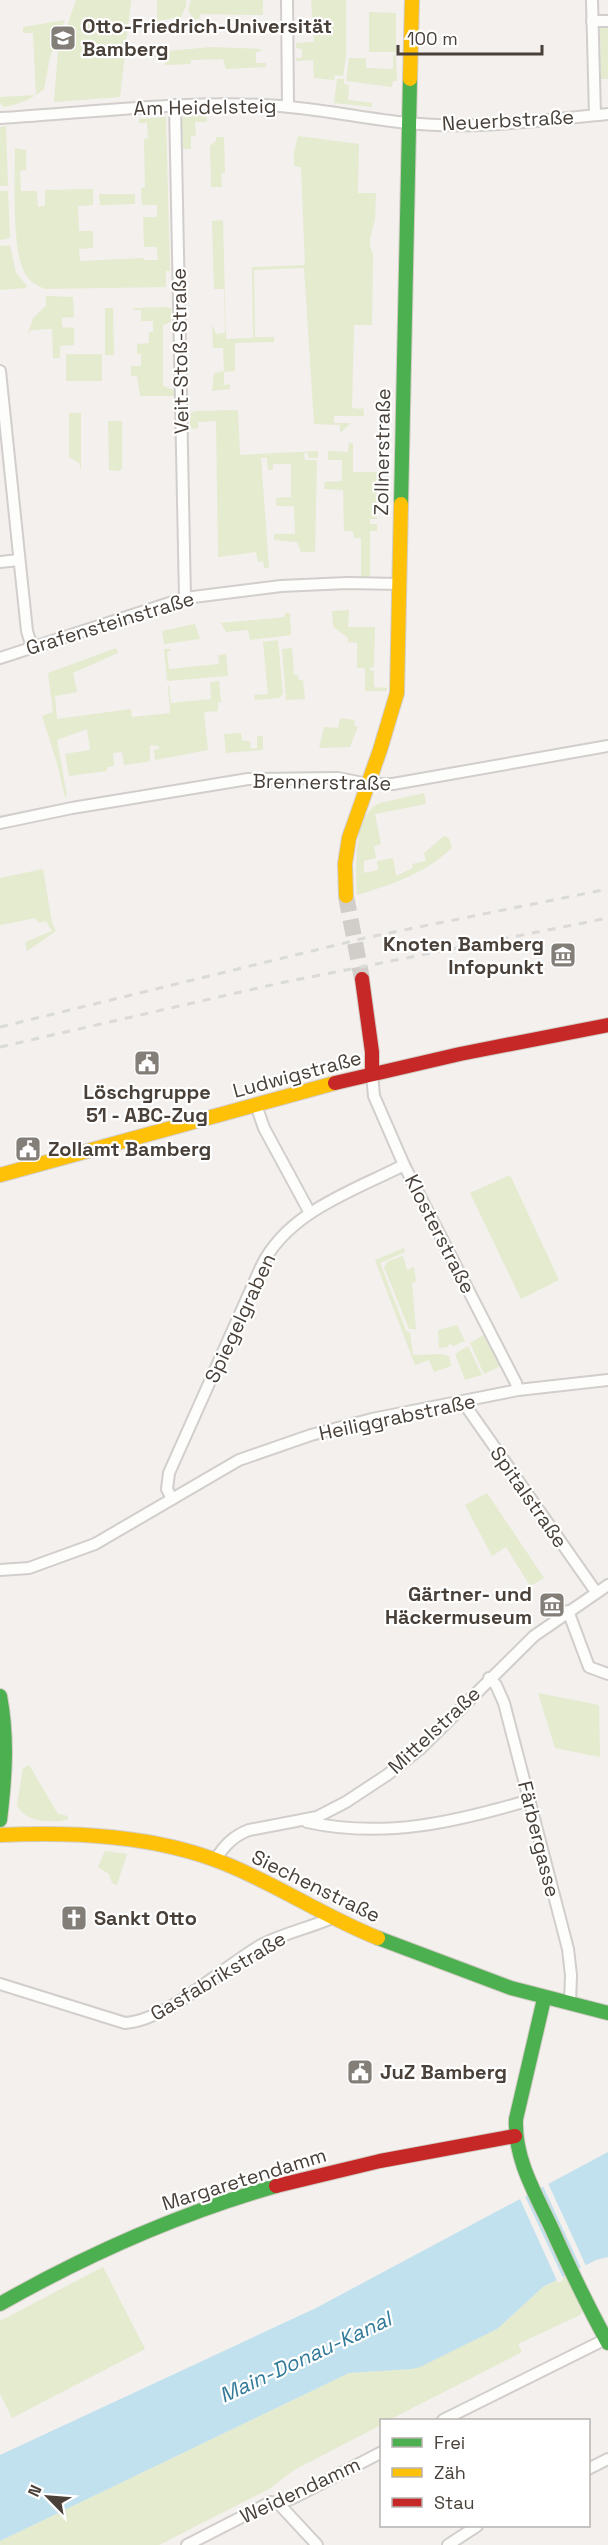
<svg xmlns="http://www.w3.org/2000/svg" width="608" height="2545" font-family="'Space Grotesk',sans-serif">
<rect width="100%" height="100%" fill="#f3f0ed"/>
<g fill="#e4ebcf">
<polygon points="76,0 131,0 120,97 54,102 58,52"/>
<polygon points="157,0 186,0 186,6 179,21 177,21 176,18 161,20 161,23 149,21 157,20"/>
<polygon points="191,0 263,0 263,15 201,14 199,19 194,20 188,10"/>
<polygon points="311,0 346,0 346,56 343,76 335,75 334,80 314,78 313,60 296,61 296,58 302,58 302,49 296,48 296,43 314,42"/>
<polygon points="369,12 396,13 396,52 369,52"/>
<path d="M65,20L50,57L44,89C32,99 20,104 4,107L0,103V97L36,95L33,33H23V27Z"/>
<polygon points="600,28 608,28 608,79 601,79"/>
<polygon points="211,47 260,49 262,51 256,52 256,63 266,63 266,67 226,69 223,59 191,60 191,64 165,65 165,57 152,57 156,52"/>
<polygon points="393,55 396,55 397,81 393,81 392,87 346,81 349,58 366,58 366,68 393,69"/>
<polygon points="337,79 344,79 344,84 349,85 348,100 372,103 372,107 334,103"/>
<polygon points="206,113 207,122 195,122 196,136 191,136 191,149 183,149 182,122 184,115"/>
<path d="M166,117L170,271H166V287L45,289C38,286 30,282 26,275C11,254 15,176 15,148L26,150V170L20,171L21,191H37L38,207L45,206V190L93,189V205L78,206L79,231H93V248L79,249L80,261L143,258L144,260H158L157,247H144L143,217H157V205H142L141,188L145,187L144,139L148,138L147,123H139V119Z"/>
<polygon points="6,126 8,186 0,186 0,127"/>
<path d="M298,136L359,144L358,193H376C375,202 376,211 375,219C373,231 366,240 373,254L372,325H354L352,408L362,409L363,405L364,416H334V423H351L340,433V425L314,424L304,268L254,270L255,337H274V342L235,343V371L224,372V385L230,384V389L212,391L214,373L224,371L223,348H213L212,324L216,334L225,333L224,289H214L212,221L223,220L226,339L253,338L252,267L305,265L301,167L294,166V152Z"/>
<polygon points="216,137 224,137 225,173 221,173 222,187 211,187 210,146 216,141"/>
<polygon points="0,191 8,191 10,238 0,240"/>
<polygon points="99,194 135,194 135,204 100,205"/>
<polygon points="10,245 16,273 27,286 25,288 0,290 0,246"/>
<polygon points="46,296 73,297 74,317 62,318 62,327 74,328 74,345 60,346 60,358 53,358 52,329 32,330 28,333 33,318 46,306"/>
<polygon points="167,307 172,309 171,322 163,325 163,386 174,390 174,396 140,396 137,376 131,376 131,366 141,366 141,354 137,354 137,344 149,343 149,332 153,332 153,321 141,321 141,310 133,310 133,308"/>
<polygon points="105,308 113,308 114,355 105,355"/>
<rect x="66" y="354" width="36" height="27"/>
<polygon points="238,410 240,455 318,451 318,458 308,458 308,453 304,453 305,460 317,460 315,552 301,552 297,542 274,540 274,534 295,534 294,506 276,506 276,498 291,497 291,464 273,464 273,470 268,470 267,458 261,458 269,568 264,568 263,561 258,562 256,552 218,557 216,421 198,422 198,428 190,429 190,413 196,411"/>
<polygon points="69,413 81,413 81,471 79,463 69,457"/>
<polygon points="108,421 122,421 122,468 120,471 109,470"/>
<polygon points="349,443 353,443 353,472 377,472 377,519 370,519 370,524 377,524 377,531 370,531 370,577 361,577 361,538 354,538 353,531 344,531 343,490 324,489 325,482 342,481 342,460 328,460 328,451 348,452"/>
<polygon points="349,610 348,627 375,627 374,667 370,668 370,670 374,671 374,687 387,688 387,691 365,691 365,668 357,668 357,643 348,642 348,638 333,626 332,611"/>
<polygon points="285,613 290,613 291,635 250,640 248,630 226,632 221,623 285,617"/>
<polygon points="195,624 200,639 164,644 162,631"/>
<polygon points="278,640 283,694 279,698 255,700 254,695 268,694 263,642"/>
<polygon points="116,648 118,653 73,673 77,692 55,696 57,719 131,709 132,717 170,713 168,686 169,685 171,703 211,699 210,682 219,681 221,702 218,702 218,711 204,712 208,750 155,760 154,750 159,749 158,746 150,745 150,761 124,765 122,752 113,753 114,766 107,767 107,771 69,776 65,754 90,750 87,729 57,740 67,796 65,797 57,763 42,716 53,712 48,673"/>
<polygon points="292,648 294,675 298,675 299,680 303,680 305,699 286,700 282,649"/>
<polygon points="164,649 170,649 170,651 167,652 169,669 219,664 218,655 226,654 228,676 167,681"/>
<polygon points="340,718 355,720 354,726 358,726 350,747 319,748 324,727 338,728"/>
<polygon points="241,733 242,741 250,741 251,749 257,748 257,736 263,736 263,750 226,753 224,734"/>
<path d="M424,793L426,804L375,814L381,844L374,846L376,858L364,861V873L378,870L377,861L393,858L396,876L413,868L412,864L426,861L424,853L444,836L449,838L452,848C424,874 393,884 357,895C356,870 352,814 380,803Z"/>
<polygon points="43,869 52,923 56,931 27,951 25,942 52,931 46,921 38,923 36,918 0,925 0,878"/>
<polygon points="510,1175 559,1280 521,1299 470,1193"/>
<polygon points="404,1248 405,1252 380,1263 406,1331 410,1333 413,1355 442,1354 449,1356 451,1366 434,1372 429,1360 415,1365 375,1260"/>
<polygon points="403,1256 407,1270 414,1267 416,1282 412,1283 416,1329 409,1329 384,1267 388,1261"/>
<polygon points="457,1325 465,1341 453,1346 449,1343 448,1347 439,1348 438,1330"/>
<polygon points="485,1334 501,1366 484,1374 470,1343"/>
<polygon points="468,1346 482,1375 465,1380 455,1354"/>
<polygon points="487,1493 544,1578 530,1586 506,1547 492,1556 465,1505"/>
<polygon points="538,1693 599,1705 600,1757 555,1748"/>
<path d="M29,1765L58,1814L68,1816V1819C53,1824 24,1822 17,1805L23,1768Z"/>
<polygon points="105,1851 127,1854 117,1885 112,1883 109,1874 98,1867"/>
<polygon points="103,2267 145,2349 12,2418 0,2394 0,2321"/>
<polygon points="573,2272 589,2303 580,2315 518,2344 522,2352 389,2420 382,2420 381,2425 294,2470 269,2489 159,2545 0,2545 0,2541 349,2373 412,2369 420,2366 497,2329 543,2287"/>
</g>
<polygon fill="#c1e1ee" points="608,2152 608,2257 596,2260 543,2287 497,2329 420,2367 412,2369 349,2373 0,2541 0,2455 316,2308"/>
<g fill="#f3f0ed">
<polygon points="547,2181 587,2268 582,2270 542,2184"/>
<polygon points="524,2194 564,2280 558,2283 519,2197"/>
</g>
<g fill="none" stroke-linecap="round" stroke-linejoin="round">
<polyline stroke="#d1cdc9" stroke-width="16" stroke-dasharray="16 8" stroke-linecap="butt" points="346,896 362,979"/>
<defs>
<g id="street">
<polyline points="287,0 288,106"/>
<polyline points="592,0 595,115"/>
<polyline points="592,21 608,21"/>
<polyline points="175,105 185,598"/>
<path d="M0,118C88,113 175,101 264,105C312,107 360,118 408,123C475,130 542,120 608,114"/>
<polyline points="0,371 21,574 27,631 32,647"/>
<polyline points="0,562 19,560"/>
<polyline points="0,658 185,598 281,586 347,583 400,584"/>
<polyline points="0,823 72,808 248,779 338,778 368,784 393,784 608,746"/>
<polyline points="372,1074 374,1096 404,1165 516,1383 518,1390"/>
<polyline points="256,1105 264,1128 310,1213"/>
<polyline points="463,1402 596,1592"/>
<path d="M172,1499L167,1489L169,1473L261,1267C287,1212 353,1191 404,1165"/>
<polyline points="0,1570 29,1568 95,1544 239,1460 311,1435 372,1419 518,1390 608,1380"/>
<polyline points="568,1611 589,1667 608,1674"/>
<polyline points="489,1678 496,1685 504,1703 568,1949 571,1975 570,2004"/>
<path d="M307,1822C384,1839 456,1822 530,1800"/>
<path d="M215,1860C224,1846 233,1836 249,1830L317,1817L346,1802L387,1775L421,1748L534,1636L608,1585"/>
<path d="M0,1984L125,2023C169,2020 223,1966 263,1944C285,1933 309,1928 332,1918"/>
<polyline points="443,2420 606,2339"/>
<polyline points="588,2469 608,2459"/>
<polyline points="279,2504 317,2545"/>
<polyline points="187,2545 271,2502 279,2504 297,2496 382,2452"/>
<polyline points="448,2545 477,2526"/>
</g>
<g id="fast">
<polyline points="401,504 410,79"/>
<path d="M0,1696C8,1738 5,1778 0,1820"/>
<polyline points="378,1938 511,1988 608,2013"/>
<path d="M544,1999L516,2119C514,2158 535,2193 551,2227C569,2267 587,2305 608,2343"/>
<path d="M0,2304C88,2254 178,2214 276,2186"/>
</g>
<g id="slow">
<polyline points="410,79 412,0"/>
<polyline points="346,896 345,864 349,838 380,750 397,693 401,504"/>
<polyline points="0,1175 335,1083"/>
<path d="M0,1835C75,1832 155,1835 226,1864C278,1885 325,1917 378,1938"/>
</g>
<g id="jam">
<polyline points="362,979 372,1052 372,1074"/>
<polyline points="335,1083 460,1054 608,1025"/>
<polyline points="276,2186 380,2161 515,2136"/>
</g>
</defs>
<use href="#street" stroke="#d1cecb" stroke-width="14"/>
<use href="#fast" stroke="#d2ccc4" stroke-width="16"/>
<use href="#slow" stroke="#d2ccc4" stroke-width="16"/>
<use href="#jam" stroke="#d2ccc4" stroke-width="16"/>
<use href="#street" stroke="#fdfdfc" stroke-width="10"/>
<use href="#fast" stroke="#4caf50" stroke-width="14"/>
<use href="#slow" stroke="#ffc107" stroke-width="14"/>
<use href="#jam" stroke="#c62828" stroke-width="14"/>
<g stroke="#dadad9" stroke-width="3" stroke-dasharray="8 8" stroke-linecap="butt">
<polyline points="0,1027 369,937 608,889"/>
<polyline points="0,1047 280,983 608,918"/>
</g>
</g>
<defs>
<symbol id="university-square" viewBox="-11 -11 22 22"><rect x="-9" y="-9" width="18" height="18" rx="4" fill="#847e78" stroke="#fff"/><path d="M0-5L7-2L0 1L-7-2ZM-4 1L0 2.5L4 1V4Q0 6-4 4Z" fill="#fff"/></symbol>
<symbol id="museum-square" viewBox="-11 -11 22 22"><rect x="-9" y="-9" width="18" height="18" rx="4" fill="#847e78" stroke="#fff"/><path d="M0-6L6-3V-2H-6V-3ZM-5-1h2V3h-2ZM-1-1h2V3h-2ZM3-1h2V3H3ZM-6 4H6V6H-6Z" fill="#fff"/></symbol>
<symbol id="civic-square" viewBox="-11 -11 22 22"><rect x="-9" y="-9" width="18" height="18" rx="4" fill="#847e78" stroke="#fff"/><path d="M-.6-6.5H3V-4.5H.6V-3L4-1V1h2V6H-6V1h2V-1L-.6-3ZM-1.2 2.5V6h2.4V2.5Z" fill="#fff"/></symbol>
<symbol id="church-square" viewBox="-11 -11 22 22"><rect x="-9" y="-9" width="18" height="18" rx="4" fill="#847e78" stroke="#fff"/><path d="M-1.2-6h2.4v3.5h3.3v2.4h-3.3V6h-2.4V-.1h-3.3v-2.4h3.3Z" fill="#fff"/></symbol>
</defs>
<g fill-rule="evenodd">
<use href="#university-square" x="48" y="23" width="30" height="30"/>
<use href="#museum-square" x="548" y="940" width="30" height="30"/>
<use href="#civic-square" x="132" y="1048" width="30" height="30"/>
<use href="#civic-square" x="13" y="1134" width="30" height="30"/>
<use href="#museum-square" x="537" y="1590" width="30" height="30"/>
<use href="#church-square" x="59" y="1903" width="30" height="30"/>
<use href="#civic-square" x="345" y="2057" width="30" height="30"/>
</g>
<g text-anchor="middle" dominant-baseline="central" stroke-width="4.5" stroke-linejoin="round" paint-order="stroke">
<g font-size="20" font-weight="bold" fill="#494139" stroke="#fff" text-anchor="start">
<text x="82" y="26">Otto-Friedrich-Universität<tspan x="82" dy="23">Bamberg</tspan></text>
<text x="544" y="944" text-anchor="end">Knoten Bamberg<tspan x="544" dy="23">Infopunkt</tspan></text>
<text x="147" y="1092" text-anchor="middle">Löschgruppe<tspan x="147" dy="23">51 - ABC-Zug</tspan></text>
<text x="48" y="1149">Zollamt Bamberg</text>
<text x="532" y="1594" text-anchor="end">Gärtner- und<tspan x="532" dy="23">Häckermuseum</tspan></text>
<text x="94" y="1918">Sankt Otto</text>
<text x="380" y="2072">JuZ Bamberg</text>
</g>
<g font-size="20" fill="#494139" stroke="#fff">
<text transform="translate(205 107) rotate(-1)">Am Heidelsteig</text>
<text transform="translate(508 120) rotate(-3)">Neuerbstraße</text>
<text transform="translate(180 351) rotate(-91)">Veit-Stoß-Straße</text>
<text transform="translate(382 452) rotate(-89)">Zollnerstraße</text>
<text transform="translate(110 623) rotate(-17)">Grafensteinstraße</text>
<text transform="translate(322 782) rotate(1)">Brennerstraße</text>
<text transform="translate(297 1074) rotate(-15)">Ludwigstraße</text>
<text transform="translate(440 1234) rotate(63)">Klosterstraße</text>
<text transform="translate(240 1318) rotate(-65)">Spiegelgraben</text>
<text transform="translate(397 1417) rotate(-12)">Heiliggrabstraße</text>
<text transform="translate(529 1497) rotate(55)">Spitalstraße</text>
<text transform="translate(434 1730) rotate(-43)">Mittelstraße</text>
<text transform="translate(539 1839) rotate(76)">Färbergasse</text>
<text transform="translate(316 1886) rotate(26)">Siechenstraße</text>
<text transform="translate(218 1976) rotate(-31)">Gasfabrikstraße</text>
<text transform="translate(244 2179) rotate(-17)">Margaretendamm</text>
<text transform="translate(300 2490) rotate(-25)">Weidendamm</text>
</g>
<g font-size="21" font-style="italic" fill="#317a99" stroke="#fff">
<text transform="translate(305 2357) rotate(-25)">Main-Donau-Kanal</text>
</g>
</g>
<rect x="380" y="2419" width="210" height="108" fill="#ffffff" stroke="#b6b3b0" stroke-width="1.5"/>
<rect x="392" y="2438" width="30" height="9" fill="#4caf50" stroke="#b6b3b0" stroke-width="1.5"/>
<text x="434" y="2449" font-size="18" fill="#494139">Frei</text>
<rect x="392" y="2468" width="30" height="9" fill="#ffc107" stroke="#b6b3b0" stroke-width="1.5"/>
<text x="434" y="2479" font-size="18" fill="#494139">Zäh</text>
<rect x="392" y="2498" width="30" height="9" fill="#c62828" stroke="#b6b3b0" stroke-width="1.5"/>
<text x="434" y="2509" font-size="18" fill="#494139">Stau</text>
<g transform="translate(48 2497) rotate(295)" stroke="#ffffff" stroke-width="4.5" paint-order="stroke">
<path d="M0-4.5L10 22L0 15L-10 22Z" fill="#494139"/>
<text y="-9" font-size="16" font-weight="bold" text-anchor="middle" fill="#494139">N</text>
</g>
<path d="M398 45v9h144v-9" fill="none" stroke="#494139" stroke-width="3"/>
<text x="407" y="45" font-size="18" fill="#494139" stroke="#ffffff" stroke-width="4.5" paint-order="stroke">100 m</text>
</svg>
